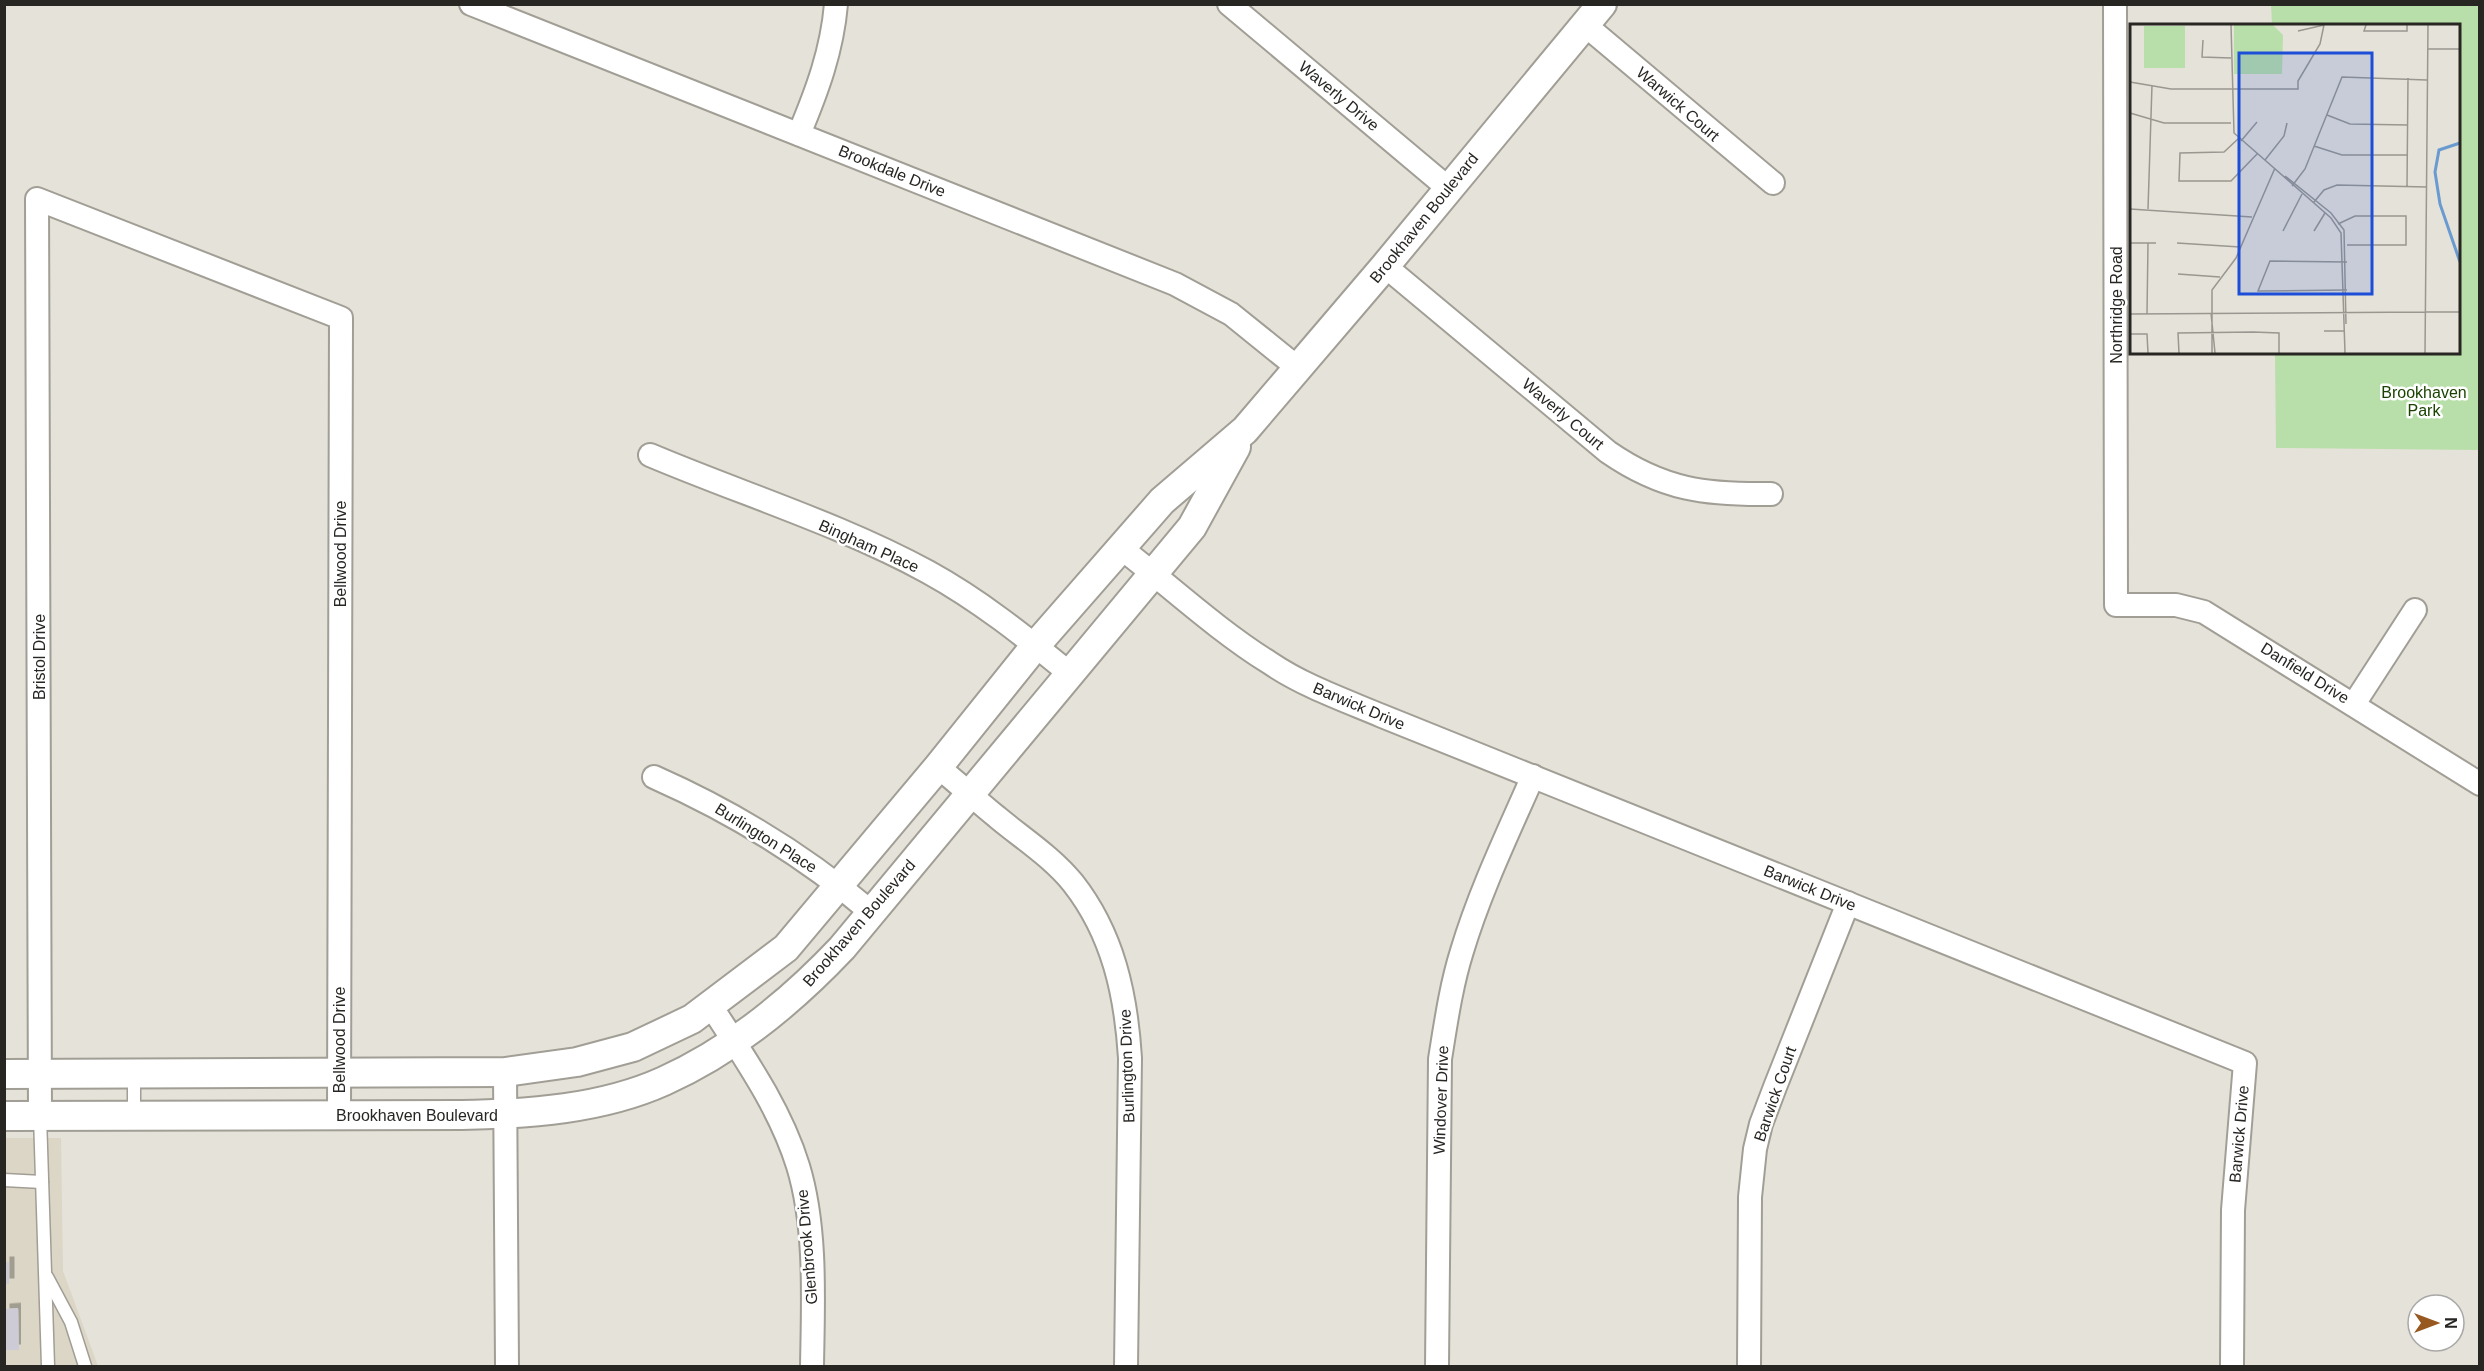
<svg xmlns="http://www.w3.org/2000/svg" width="2484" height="1371" font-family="Helvetica,sans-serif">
<defs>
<filter id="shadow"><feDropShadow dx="5.5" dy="-5.5" stdDeviation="0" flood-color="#0004"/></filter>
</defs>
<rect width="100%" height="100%" fill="#e5e2d9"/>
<polygon fill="#dcd6c6" points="4,1138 61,1138 63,1271 98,1366 5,1366"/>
<polygon fill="#b8dfa9" points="2271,5 2479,5 2479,450 2276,448 2275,353 2458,352 2458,26 2272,25"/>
<g fill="#cdccd6" filter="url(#shadow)">
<rect x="4" y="1262" width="5" height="22"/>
<polygon points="18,1308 19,1350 4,1350 4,1309"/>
</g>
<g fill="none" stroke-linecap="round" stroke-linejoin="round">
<defs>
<g id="service">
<polyline points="134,1074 134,1116"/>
<polyline points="40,1116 48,1366"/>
<polyline points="4,1180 42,1182"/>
<polyline points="47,1277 71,1322 85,1366"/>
</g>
<g id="minor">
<polyline points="471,4 1175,284 1231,314 1298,368"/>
<polyline points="1229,4 1448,188"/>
<polyline points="2115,4 2116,605 2176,605 2204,612 2480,784"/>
<polyline points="1584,24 1773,183"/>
<path d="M799,134C817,91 832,51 836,4"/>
<path d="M1385,266L1608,452C1663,490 1706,495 1771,494"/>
<path d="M650,455C742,494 840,524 928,572C979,600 1024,636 1069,673"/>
<path d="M1121,548C1170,586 1217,630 1270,663C1304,686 1344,700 1382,716L2245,1063L2233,1210L2232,1366"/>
<polyline points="2354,704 2415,610"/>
<path d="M938,767C958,783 977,801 997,817C1022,838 1052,857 1073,883C1113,934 1126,994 1130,1058L1126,1366"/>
<path d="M654,777C733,812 805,856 871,912"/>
<path d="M711,1006C744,1057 780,1108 798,1166C817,1228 813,1303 812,1366"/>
<polyline points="505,1072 507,1366"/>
<polyline points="40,1116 37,199 341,318 339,1115"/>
<path d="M1437,1366L1440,1059C1446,1022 1451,986 1462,951C1480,891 1508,833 1533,776"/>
<polyline points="1749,1366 1750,1197 1755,1149 1761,1124 1775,1087 1848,903"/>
</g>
<g id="tertiary">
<polyline points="4,1074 505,1072 577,1062 633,1047 692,1019 786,948 938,767 1036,645 1162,501 1245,430 1385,266 1602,4"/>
<path d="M4,1116L462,1115C529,1114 602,1109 664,1081C733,1050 790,1003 842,948L1192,527L1236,447"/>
</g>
</defs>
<use href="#service" stroke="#a19e95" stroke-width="15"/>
<use href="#minor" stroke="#a19e95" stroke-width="26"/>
<use href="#tertiary" stroke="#a19e95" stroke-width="32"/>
<use href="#service" stroke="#fff" stroke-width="12"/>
<use href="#minor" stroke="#fff" stroke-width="22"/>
<use href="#tertiary" stroke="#fff" stroke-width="28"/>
</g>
<g text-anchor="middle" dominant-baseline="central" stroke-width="5" stroke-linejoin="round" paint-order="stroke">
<g font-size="16" fill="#282623" stroke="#fff">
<text transform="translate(1339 96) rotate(40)">Waverly Drive</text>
<text transform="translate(1678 104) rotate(41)">Warwick Court</text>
<text transform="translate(892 171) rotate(22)">Brookdale Drive</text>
<text transform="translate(1424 218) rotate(-51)">Brookhaven Boulevard</text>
<text transform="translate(2116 305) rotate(-90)">Northridge Road</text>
<text transform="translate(1563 414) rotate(40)">Waverly Court</text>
<text transform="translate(869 546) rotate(24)">Bingham Place</text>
<text transform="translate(340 554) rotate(-90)">Bellwood Drive</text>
<text transform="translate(39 657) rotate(-90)">Bristol Drive</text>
<text transform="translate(2305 673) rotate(32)">Danfield Drive</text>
<text transform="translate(1359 706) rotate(23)">Barwick Drive</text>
<text transform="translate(766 838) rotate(32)">Burlington Place</text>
<text transform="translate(1810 888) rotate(22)">Barwick Drive</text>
<text transform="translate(859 923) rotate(-49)">Brookhaven Boulevard</text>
<text transform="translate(339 1040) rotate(-90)">Bellwood Drive</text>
<text transform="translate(1127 1066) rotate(-92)">Burlington Drive</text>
<text transform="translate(1775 1094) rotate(-71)">Barwick Court</text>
<text transform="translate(1441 1100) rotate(-88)">Windover Drive</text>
<text x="417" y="1115">Brookhaven Boulevard</text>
<text transform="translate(2239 1134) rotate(-85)">Barwick Drive</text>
<text transform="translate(807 1247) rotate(-95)">Glenbrook Drive</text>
</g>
<g font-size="16" fill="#1a4301" stroke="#fff">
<text x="2424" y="392">Brookhaven<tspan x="2424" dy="18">Park</tspan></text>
</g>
</g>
<g transform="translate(2130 24)">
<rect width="330" height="330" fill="#e5e2d9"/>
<path d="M104,1H143L153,11L152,50H104ZM14,2H55V44H14Z" fill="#b8dfa9"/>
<path fill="none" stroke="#699bd1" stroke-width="3" d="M330,119L309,126L305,148L310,180L330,238"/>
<path fill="none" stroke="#999790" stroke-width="1.5" d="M101,1L104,109L201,194L211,209L215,329M236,1L234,7H277V1M73,16L72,33L101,34M298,25H330M0,58L41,65H168V57L190,20L194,1L168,7M0,89L34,99H101M197,91L220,100L278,101M109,114L94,128L50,129L49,157H101L127,130M111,117L127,98M184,122L212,131H277M135,136L154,112L157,99M155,152L201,189L214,206L216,300M162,162L175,145L212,53L297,56M277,162L278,54M184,178L194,166L207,161L297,163M0,185L122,193M18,185L22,61M208,200L225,192H276V221H217M153,207L172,170M184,207L195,189M0,219H26M47,219L110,223M217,238L140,237L128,267L217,266M48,250L90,253M295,288H330M81,289L85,329M0,290L295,288M17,290L18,219M194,307H215M0,310H17L18,329M49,329L48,309L123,308L149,309V329M82,329V266L106,234L145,144M295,329L298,1"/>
<path fill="#1d4ed8" fill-opacity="0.15" stroke="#1d4ed8" stroke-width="3" d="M109,29H242V270H109Z"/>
<rect width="330" height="330" fill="none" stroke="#282623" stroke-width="3"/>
</g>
<rect width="2484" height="1371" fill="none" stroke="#282623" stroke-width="12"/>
<g transform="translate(2436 1323) rotate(90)"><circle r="28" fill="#ffffff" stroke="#a9a8a7" stroke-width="1.5"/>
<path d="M0-4.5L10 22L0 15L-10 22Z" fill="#985920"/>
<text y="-9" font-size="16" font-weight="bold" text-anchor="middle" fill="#282623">N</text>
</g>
</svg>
